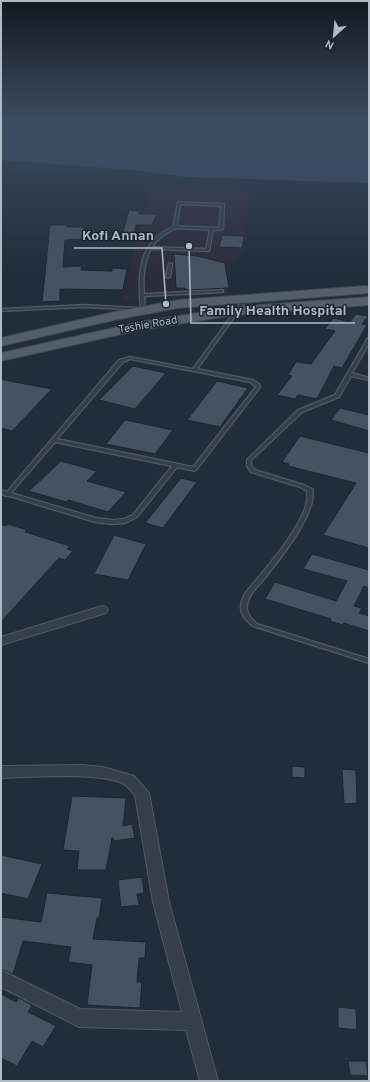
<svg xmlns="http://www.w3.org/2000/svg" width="370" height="1082" font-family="Overpass,sans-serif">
<rect width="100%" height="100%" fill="#202d3a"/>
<polygon fill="#2d2c3c" points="152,187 250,192 243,251 231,265 228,294 123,300 144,209"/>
<polygon fill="#334a63" points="1,121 369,121 369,183 189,177 130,170 1,160"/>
<g fill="#445262" stroke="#1c2631">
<polygon points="129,210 140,211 139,214 157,214 152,225 136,225 132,242 120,242"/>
<polygon points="50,225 67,225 67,227 84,227 84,239 65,240 63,267 82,266 81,270 112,271 112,268 127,269 123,290 60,289 60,301 42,302"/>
<polygon points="222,235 244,236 242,248 219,247"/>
<polygon points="174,254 198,256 225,263 229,288 188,290 184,288 176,288"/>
<polygon points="356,314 368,316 362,324 367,325 342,368 334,366 317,399 298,395 295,399 277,395 292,376 288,375 296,362 311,364 335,331 325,329 333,318 350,322"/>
<polygon points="133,366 166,373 135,409 99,400"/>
<polygon points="1,379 14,382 52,389 12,431 1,428"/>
<polygon points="217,381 248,388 220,427 187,420"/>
<polygon points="340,408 369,415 369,431 331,420"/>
<polygon points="125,420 173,430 155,454 106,444"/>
<polygon points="300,436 369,453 369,548 323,535 356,483 288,466 289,464 282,462"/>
<polygon points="61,461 97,471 87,481 126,492 108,512 68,500 66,502 29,491"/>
<polygon points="181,478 197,482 163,528 145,523"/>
<polygon points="8,524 27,530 25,532 70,546 67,549 73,551 65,560 59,558 1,622 1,525 6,526"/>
<polygon points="114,535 146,544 128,580 94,574"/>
<polygon points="312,554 369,570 369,588 364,586 354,606 362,608 359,613 369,616 369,631 344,623 343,625 330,621 331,619 265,599 275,582 336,601 347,581 303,569"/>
<polygon points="292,766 305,767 305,778 292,777"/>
<polygon points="342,769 356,770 357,803 344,804"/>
<polygon points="72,796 126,798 123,826 132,824 135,838 114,841 113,838 112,838 106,870 77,870 79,851 63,850"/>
<polygon points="1,855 42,864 28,899 1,893"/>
<polygon points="142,877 144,893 137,894 139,905 121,907 118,880"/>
<polygon points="47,893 102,898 99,918 97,918 93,939 146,942 145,958 139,958 137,982 142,982 140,1008 87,1005 92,965 68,962 71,947 23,941 13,974 1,969 1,917 41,922"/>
<polygon points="1,994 16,1002 19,998 32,1005 28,1012 56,1026 43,1047 32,1041 17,1066 1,1058"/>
<polygon points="338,1007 356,1009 357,1030 338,1028"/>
<polygon points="348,1061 366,1061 368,1076 350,1075"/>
</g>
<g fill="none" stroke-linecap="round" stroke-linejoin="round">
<defs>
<g id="service">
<path d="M178,202L224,204L223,229L221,230H213L209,251L151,249C143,263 143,278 144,294L222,290H223V292L144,296L145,309L143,310L84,307L1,311V309L84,305L141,308C138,282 137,250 162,233C166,230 170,229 173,227ZM180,204L221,206L219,228L177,226ZM176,228L210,230L206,249L152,247C158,238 166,233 176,228Z"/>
<polygon points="169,263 172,264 170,277 168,278 166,277"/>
<path d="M245,297L248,298L197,369L253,380L259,384L260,387L196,470L194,471L177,467L137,517L125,523L112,524L95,522L9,496H5V495L1,494V490L7,492L119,360L130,357L193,369ZM130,359L250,382L256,387L193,467L57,439L123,362ZM55,442L172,466L133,515L124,519L112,520L96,518L11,493Z"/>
<path d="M368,338H369V343L352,373L369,378V380L351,376L339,397L302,412L251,460V466L255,470L304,485L312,489L313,490C312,494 313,498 312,502C305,528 281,557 265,578C258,586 248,595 247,606C246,614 252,619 257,624L369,659V663L253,626C247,621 240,615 241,606C242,595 251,586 258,578C273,560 304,523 307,500C307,497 307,494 307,491L300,487L251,472L247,466V460L298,410L335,395Z"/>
</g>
<g id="minor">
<polygon points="102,606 106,607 108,610 106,613 1,645 1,637"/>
<path d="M82,765L103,767L134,776L149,793L169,902L218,1081H200L186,1030L79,1027L1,987V970L80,1009L182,1012L153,902L135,795C132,792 128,787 124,784C102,772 29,777 1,778V766Z"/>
</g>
<g id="primary">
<polygon points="365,286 369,287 369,293 178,308 114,320 1,346 1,338 114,312 178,300"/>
<polygon points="369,297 369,305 235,315 140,330 1,361 1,353 140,322 235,307"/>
</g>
</defs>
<use href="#service" stroke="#4f5a65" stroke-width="2.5"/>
<use href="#minor" stroke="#4f5a65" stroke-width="2"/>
<use href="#primary" stroke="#3d4854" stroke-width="2"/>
<use href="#service" fill="#343f4b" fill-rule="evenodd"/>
<use href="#minor" fill="#343f4b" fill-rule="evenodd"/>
<use href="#primary" fill="#525e6b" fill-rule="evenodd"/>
</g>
<linearGradient id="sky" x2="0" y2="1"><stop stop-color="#121920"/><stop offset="0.44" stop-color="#3c4c60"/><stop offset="1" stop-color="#3c4c60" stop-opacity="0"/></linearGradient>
<rect width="370" height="273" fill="url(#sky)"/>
<g text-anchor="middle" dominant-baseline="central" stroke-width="3" stroke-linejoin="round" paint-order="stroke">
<g font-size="11" fill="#afbac7" stroke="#1a242f">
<text transform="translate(148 325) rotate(-10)">Teshie Road</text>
</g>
</g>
<path fill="none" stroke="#afbac7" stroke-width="1.5" d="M166 304L162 248H74M189 246L191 323H355"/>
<g fill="#afbac7" stroke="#1a242f" stroke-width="1.5">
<circle cx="166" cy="304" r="4"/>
<circle cx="189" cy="246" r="4"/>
</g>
<g font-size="14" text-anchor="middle" font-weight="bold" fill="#afbac7" stroke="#1a242f" stroke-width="3" stroke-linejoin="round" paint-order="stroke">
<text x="118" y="240">Kofi Annan</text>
<text x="273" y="315">Family Health Hospital</text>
</g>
<rect width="370" height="1082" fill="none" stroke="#afbac7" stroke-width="4"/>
<g transform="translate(334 36) rotate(207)" stroke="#1a242f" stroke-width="3" paint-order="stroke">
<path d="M0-3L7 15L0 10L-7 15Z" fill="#afbac7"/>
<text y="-6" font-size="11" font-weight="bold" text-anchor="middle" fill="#afbac7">N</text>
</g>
</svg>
